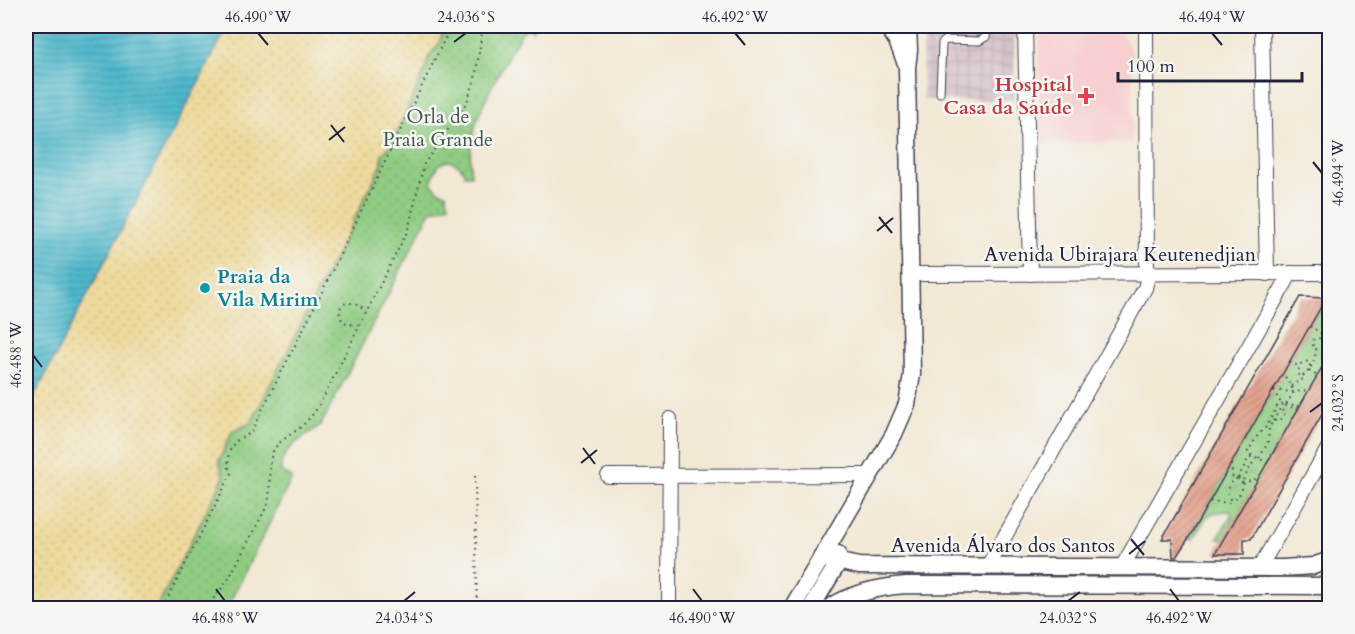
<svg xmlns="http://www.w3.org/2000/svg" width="1355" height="634" font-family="Cardo,serif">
<defs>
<pattern id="industrial-grid" width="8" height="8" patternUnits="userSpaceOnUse" patternTransform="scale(1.5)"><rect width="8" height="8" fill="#d2bdc5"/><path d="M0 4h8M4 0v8" fill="none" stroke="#b4a2aa"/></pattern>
<pattern id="grass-tufts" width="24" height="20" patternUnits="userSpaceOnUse" patternTransform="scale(1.5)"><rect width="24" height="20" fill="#90cc82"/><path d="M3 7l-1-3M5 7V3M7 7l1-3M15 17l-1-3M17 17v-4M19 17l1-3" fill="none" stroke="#7caf71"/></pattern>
<pattern id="sand-dots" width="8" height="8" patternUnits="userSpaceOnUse" patternTransform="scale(1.5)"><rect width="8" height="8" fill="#eeda9e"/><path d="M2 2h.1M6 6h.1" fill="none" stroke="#ccbb89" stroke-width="1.8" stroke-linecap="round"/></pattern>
<pattern id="park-dots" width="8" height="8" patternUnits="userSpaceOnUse" patternTransform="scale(1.5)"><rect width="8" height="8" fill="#90cc82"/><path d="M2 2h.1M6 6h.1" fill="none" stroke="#7caf71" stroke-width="1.8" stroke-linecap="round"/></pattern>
<pattern id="water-rules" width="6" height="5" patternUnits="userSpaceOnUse" patternTransform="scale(1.5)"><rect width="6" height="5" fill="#4fb9cc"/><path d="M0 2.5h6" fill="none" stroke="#4196a7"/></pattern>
<pattern id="building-hatch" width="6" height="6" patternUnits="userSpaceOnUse" patternTransform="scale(1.5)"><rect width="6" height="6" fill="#e19882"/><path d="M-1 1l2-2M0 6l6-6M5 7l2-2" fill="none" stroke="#b67c6c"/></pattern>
</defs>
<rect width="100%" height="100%" fill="#f6f6f2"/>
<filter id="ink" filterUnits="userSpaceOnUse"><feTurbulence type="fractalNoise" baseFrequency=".0167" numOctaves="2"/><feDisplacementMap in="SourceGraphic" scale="12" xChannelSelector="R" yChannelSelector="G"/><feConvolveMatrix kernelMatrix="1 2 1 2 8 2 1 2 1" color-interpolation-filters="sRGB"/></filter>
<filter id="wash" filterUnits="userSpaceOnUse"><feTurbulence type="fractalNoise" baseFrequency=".008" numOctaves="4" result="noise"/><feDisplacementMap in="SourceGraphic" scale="24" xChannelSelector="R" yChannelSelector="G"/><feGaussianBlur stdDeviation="1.35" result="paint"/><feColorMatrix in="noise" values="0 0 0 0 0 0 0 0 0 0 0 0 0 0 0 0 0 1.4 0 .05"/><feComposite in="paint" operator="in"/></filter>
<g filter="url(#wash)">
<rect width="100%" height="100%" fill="#f2e8d4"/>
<polygon fill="#f7cfd0" points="1121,33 1132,51 1133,142 1040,143 1039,36"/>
<polygon fill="url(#industrial-grid)" points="1014,31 1014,100 923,100 922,50 925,39 929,34 933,32"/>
<path fill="url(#grass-tufts)" stroke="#59775e" stroke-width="1.5" d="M1326,298H1329V355L1224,539H1217L1231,516V511C1204,511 1206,517 1194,539H1188Z"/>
<path fill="url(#sand-dots)" stroke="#887e6c" stroke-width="1.5" d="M228,26H446L437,47L429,56L426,68L391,146C385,150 381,156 382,164L251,424L232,432L219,461L224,477L157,608H26V412Z"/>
<path fill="url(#park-dots)" stroke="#59775e" stroke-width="1.5" d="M446,26H535L533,31L527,28L521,33C498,77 464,122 471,175H465C462,163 445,155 437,168C434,172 433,178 431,183L439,191L446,193L449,205L431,211L321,425C305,437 279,449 281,471L292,478L227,608H157L224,477L219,461L232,432L251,423L382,164V154L391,146L426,68L429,56L437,47Z"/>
<polygon fill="url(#water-rules)" stroke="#386e84" stroke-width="1.5" points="26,26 228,26 26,412"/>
<g id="blocks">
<g fill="url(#building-hatch)">
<polygon points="1300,297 1326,298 1188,539 1176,557 1173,557 1172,539 1162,539"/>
<polygon points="1329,355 1329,402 1251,539 1244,539 1244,554 1215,554"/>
</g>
</g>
</g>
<g filter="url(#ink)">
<use href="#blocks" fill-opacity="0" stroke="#414052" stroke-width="1.5"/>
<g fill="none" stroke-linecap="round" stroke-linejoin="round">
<defs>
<polyline id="service" points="940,93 942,43 946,40 979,41 986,37 988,26"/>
<g id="minor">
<polyline points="1025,26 1030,274"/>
<polyline points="1262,26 1267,274"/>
<polyline points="910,274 1330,273"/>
<polyline points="608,476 870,475"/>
<polyline points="988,566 1145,288 1147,280 1146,26"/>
<polyline points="1122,567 1291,273"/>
<polyline points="1260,567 1330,445"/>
<polyline points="669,608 670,419"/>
</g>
<g id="tertiary">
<polyline points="887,26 897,41 905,61"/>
<polyline points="821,558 859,566 1283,568 1313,566 1330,560"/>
<polyline points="792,608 894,434 907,404 912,374 907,68 909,50 908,26"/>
<polyline points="811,608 838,563 838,554"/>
<path d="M829,608C852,593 879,587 906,585L1330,586"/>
</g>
</defs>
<use href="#service" stroke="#414052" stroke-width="9"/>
<use href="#minor" stroke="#414052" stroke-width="16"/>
<use href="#tertiary" stroke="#414052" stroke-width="19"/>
<g stroke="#414052" stroke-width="2" stroke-dasharray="1.5 4.5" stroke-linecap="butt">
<polyline points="1330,316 1324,319 1324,326 1330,329"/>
<path d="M358,326L343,322C332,304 350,295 366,312"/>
<polyline points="1310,326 1330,339"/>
<polyline points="1321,338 1323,340 1323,348 1321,350 1314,349 1312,342 1314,339 1321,338 1327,328"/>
<polyline points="1290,362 1300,367"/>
<path d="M1310,366L1308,361L1301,364L1298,371L1300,377C1312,373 1313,360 1317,350"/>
<polyline points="1309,371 1317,376"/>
<polyline points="1291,386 1303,379 1305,376"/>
<polyline points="1274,390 1294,392 1310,390"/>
<polyline points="1286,404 1300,406"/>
<polyline points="1285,406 1299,409"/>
<polyline points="1273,421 1284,402 1287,403 1294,392 1283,373"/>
<polyline points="1259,458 1268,443 1269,428 1273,421 1280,420 1285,413 1282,412 1287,403"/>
<polyline points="1268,463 1247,453 1258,435 1266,427 1280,401 1273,390"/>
<polyline points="1231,464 1233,480"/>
<polyline points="475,476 477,608"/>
<polygon points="1238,478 1242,481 1242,490 1237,498 1230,499 1227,492 1231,483"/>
<polyline points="1238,478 1248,459 1251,457 1255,460"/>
<polyline points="1243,480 1255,459"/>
<polyline points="1243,484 1260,477"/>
<polyline points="1210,501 1230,503 1232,501"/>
<path d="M163,608L231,474C224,456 230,440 250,434L319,298L451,26"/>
<path d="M206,608L228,580L267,506C273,489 266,471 272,454C276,441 292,435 302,426C309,419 315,412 320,404L408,230L424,164L467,102L475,79L483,26"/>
</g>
<use href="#service" stroke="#fff" stroke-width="7"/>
<use href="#minor" stroke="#fff" stroke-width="14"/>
<use href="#tertiary" stroke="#fff" stroke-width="16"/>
</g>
</g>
<path fill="none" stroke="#22223b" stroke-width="2" d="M258,33L268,45M735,33L745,45M1212,33L1222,45M454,42L466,33M331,125L344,142M329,140L345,127M1313,162L1322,173M879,217L892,233M877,231L893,218M33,355L42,367M1310,412L1322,403M583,448L595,464M581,463L597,450M1131,539L1144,555M1129,554L1145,541M216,589L225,601M693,589L702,601M1170,589L1179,601M404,601L415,592M1068,601L1080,592"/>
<path fill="#e0444e" stroke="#f6f6f2" stroke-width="2" d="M1083 87h6v6h6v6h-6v6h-6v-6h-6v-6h6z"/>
<circle fill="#0f9aa8" stroke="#f6f6f2" stroke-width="2" cx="205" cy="288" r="6"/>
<g text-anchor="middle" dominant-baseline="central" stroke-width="5" stroke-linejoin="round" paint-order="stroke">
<g font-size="20" font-weight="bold" fill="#be3a42" stroke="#f6f6f2" text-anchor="end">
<text x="1072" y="84">Hospital<tspan x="1072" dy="23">Casa da Saúde</tspan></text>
</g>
<g font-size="20" fill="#435550" stroke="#f6f6f2">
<text x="438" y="116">Orla de<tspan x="438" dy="23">Praia Grande</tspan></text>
</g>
<g font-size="20" fill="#22223b" stroke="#f6f6f2">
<text x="1120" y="254">Avenida Ubirajara Keutenedjian</text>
<text x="1003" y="545">Avenida Álvaro dos Santos</text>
</g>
<g font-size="20" font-weight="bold" fill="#0d838f" stroke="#f6f6f2" text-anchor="start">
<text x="217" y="276">Praia da<tspan x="217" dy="23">Vila Mirim</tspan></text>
</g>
</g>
<rect width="1355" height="634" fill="none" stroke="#f6f6f2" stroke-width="66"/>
<path d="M1118 72v9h184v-9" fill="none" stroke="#22223b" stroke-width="3"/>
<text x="1127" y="72" font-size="18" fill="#22223b" stroke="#f6f6f2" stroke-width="4.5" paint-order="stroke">100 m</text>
<rect x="33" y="33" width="1289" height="568" fill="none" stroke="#22223b" stroke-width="2"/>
<g font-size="15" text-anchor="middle" fill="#22223b">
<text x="258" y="22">46.490°W</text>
<text x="466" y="22">24.036°S</text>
<text x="735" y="22">46.492°W</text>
<text x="1212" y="22">46.494°W</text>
<text transform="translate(1338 173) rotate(-90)" y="5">46.494°W</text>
<text transform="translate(16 355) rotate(-90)" y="5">46.488°W</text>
<text transform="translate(1338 403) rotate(-90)" y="5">24.032°S</text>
<text x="225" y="623">46.488°W</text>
<text x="404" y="623">24.034°S</text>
<text x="702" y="623">46.490°W</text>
<text x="1068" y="623">24.032°S</text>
<text x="1179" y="623">46.492°W</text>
</g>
</svg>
